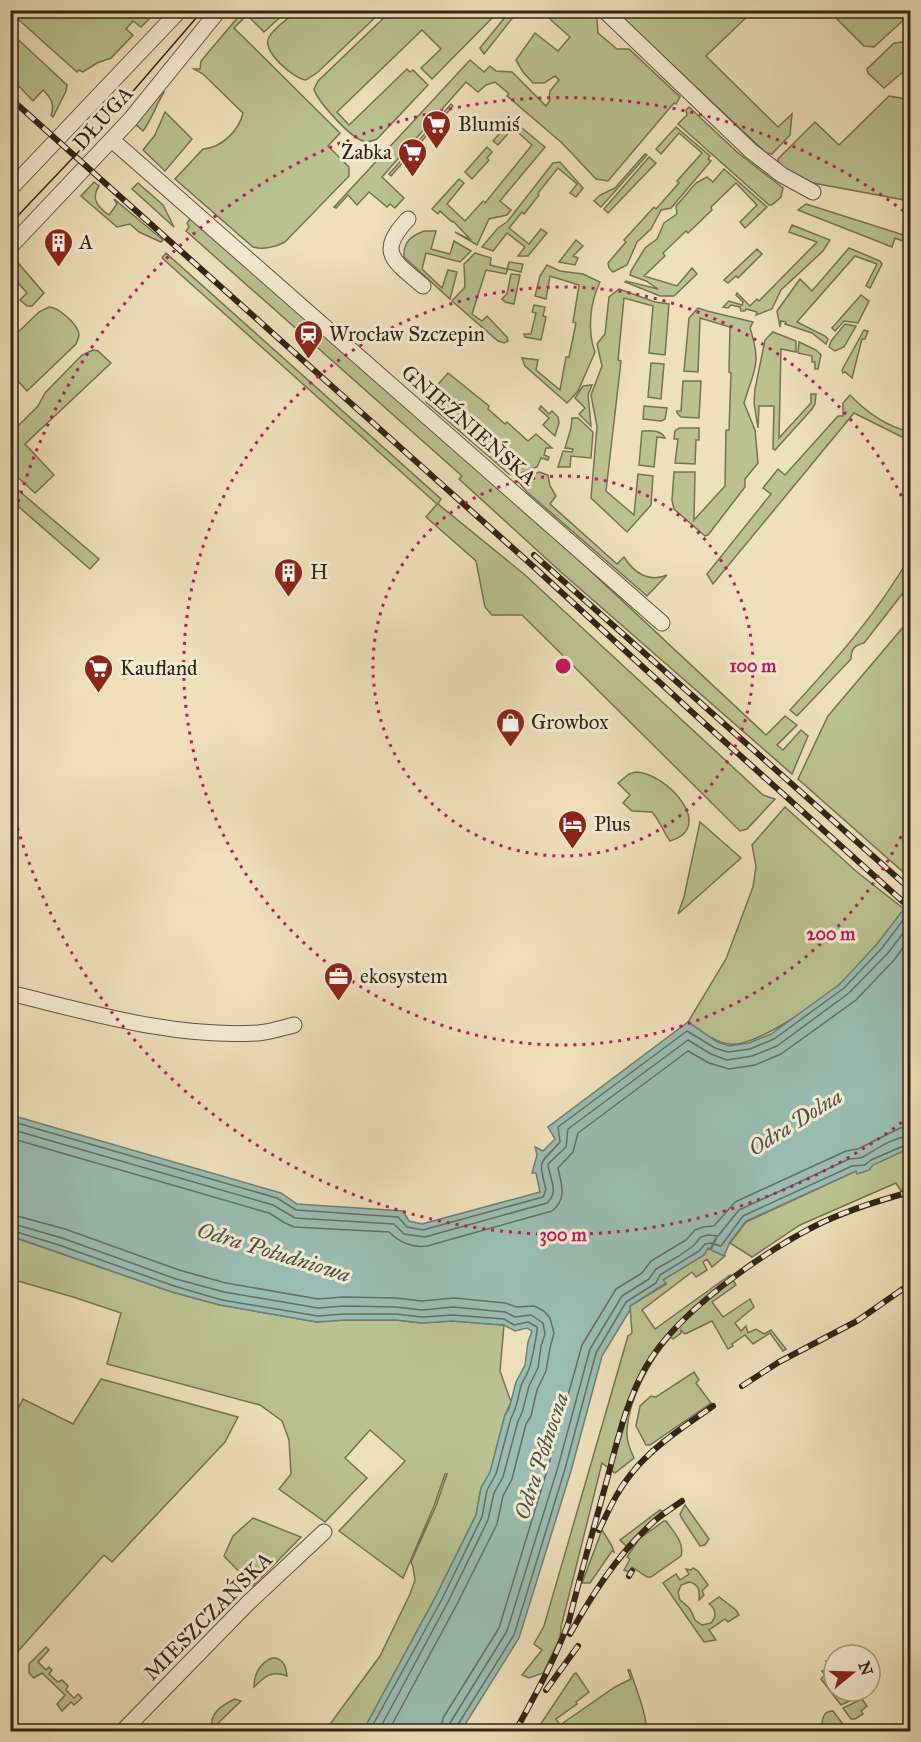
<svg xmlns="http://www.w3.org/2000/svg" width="921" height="1742" font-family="'IM FELL Great Primer',serif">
<rect width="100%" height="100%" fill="#eee0bb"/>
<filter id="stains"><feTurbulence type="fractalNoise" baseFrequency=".00333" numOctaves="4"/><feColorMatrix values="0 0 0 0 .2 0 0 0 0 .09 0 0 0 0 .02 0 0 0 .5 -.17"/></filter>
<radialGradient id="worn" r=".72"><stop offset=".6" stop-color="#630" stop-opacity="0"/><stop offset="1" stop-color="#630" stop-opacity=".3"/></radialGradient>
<g fill="#b9c290" stroke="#757353" stroke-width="1.5">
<polygon points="11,10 157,10 157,11 141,27 133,21 126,29 133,35 111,58 97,63 83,72 79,70 77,72 11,13"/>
<path d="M244,10L287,11L264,32L247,15L234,28L340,133L328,146L349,167V176L285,242C276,247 263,250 253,247L175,179L203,149C221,148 239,131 243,113L203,74L194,69H200L201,61Z"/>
<polygon points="910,10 910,14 874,47 864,46 829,11"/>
<path d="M297,11V10L382,11L318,72L306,80C294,79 261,51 269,37C275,27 289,18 297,11Z"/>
<path d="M391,11H499L432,79L421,68L441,49L422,30L337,112L349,125L407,69L410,72L413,70L428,85L377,139C372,141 368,143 363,141C351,138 317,101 314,89L318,81Z"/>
<polygon points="510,11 518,11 484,54 480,48"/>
<polygon points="552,11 589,11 597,19 598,33 617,49 629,49 680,97 676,104 674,103 608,181 596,179 562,143 507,96 509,94 495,82 486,85 478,92 466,82 382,177 404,198 395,208 390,204 387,207 369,192 357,205 348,195 336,208 334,207 470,60 484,72 490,66 496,71 512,72 546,106 550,100 549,98 550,91 559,80 555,76 544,83 533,83 523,72 516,60 535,33 558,51 570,37 551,20 549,17"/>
<polygon points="615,11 753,11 706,56 778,127 792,114 790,135 772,154 766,153"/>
<path d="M10,32L67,85L66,91L53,117L51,115C55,104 51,98 43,90L33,101L11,78Z"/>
<polygon points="903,42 910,46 910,66 884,88 868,73 867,69 894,43"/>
<path d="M163,91L164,92C156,105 152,119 143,131L135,124Z"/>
<polygon points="889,96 901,98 910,103 910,201 813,183 803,180 779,165 778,159 815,122 839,145"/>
<polygon points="451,104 453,106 391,176 389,174"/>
<polygon points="689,107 737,152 783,188 781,197 772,205 769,205 678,124 687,115 686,110"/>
<polygon points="165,112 192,139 165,171 143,150 155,135"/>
<polygon points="508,124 517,124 545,147 500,201 511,210 507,215 489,219 477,245 455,232 471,240 453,221 452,222 440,211 438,214 432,209 459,179 464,183 447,204 465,221 483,201 485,203 532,145 513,128 498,145 493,141"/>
<polygon points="676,127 710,156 708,159 711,161 671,208 661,210 651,229 637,242 627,265 613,272 609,268 608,263 626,242 624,240 654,207 656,209 679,183 677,181 702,153 679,133 661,154 656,149"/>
<polygon points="487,147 492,152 487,158 489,160 472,179 465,172"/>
<polygon points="645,154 647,155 601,207 594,201 600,195 615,188"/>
<polygon points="649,157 656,163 608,213 604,209"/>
<polygon points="560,162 583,188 576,197 570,193 577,184 558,168 538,193 539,195 524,214 522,212 509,228 529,244 541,229 547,233 528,256 518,256 525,247 507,233 493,251 482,247 498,228 507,222 553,163"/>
<polygon points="724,169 767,207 745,228 740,222 757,205 736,183 711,207 712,210 688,233 686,231 663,253 665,256 644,276 677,286 692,268 697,274 674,296 660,296 625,282 626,281 658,289 646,281 630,275 631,271 645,248 657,239 664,223 677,214 676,206 696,183 707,177 713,182"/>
<path d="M94,182L99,186C90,199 99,208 109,215L117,204L114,199L163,240L161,242L139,232L130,224L117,227L81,196Z"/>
<polygon points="138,183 163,205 174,227 132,189"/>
<polygon points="806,204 910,237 910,244 895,238 892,247 798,210"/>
<polygon points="191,218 568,550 766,735 785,716 797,725 777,745 783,750 801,730 808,736 792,774 562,573 459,479 462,476 186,231 189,227 187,223"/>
<polygon points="792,225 830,240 823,251 781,290 772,309 756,315 757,312 746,309 745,311 741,311 740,307 731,305 728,308 723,307 729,301 742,305 743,302 736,295 737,293 750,306 757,299 759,301 817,242 789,232"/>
<path d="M424,231H436L431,249L450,254L454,241L471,251L460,262L426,253L422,269L442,288L448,270L457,272L450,299L404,257C403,242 411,236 424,231Z"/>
<polygon points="576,240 583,246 573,256 578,258 575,265 559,262"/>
<polygon points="849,248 880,261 882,264 870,288 866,286 877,264 855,256 797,322 825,336 828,339 826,344 812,333 785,324 786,322 781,321 780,327 777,311 800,279 812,291"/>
<polygon points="757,249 762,254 738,278 736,276 728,283 724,280"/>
<polygon points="166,253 441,499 438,504 525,575 763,795 775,799 747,829 740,831 522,615 492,615 485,607 476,561 426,517 437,504 162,258"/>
<polygon points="475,253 491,258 490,265 507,269 509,262 523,264 521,272 508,269 506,274 486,270 472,314 482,321 487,316 507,337 508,341 504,343 498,341 452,301 465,287 464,264"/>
<polygon points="19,264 44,293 32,306 27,306 20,300 27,293 11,275"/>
<path d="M547,265L560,271L583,274L600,282C590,302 587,331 595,352L578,391L567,403L525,366L522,358L538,360L536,370L560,390L566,357H569L576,323L573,322L579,285L550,276L546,299L535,296L540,276Z"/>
<polygon points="511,274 520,275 514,304 505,302 502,299 507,294"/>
<polygon points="619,289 655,302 669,304 665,355 649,353 653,306 624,298 618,360 621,361 606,491 634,515 638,474 653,476 651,505 627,532 591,498 597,426 591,395 602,366 597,344 605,334 609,297"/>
<polygon points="861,295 869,301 858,323 844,321 835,331 832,328"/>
<polygon points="534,305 545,307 543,316 546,317 541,340 525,337 524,334 531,334 536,313 532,312"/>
<path d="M49,307C58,307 79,325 79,335C79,338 77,341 76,344L27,391L17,380L11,386V339L39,312Z"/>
<path d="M698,308L707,311L753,322L750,328C762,365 754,369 744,403L755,430L758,463L745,479V487L708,535L705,536L674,509L672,500L674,472H695L694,520L725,486L726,430H729L731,373L729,372L730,327L700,318L698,372L684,371L689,318Z"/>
<polygon points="845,324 856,326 844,347 835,351 829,347 831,341"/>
<polygon points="864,330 868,331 865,339 862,339 852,378 845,372 843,373 842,370"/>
<polygon points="773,332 796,341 796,352 781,349 779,438 811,403 811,394 816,394 815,404 812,409 775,450 773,449 774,406 759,406 758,428 754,403 755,389 765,340"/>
<polygon points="799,342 816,350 821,355 818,369 815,369 815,362 812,362 812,356 798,353"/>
<polygon points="93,350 98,351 111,363 25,444 54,475 35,493 11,471 11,433 38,406 45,393 82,355"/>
<polygon points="651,363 664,364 661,399 648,397"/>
<polygon points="448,373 489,406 488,409 505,424 507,422 528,441 536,434 552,448 546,448 544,455 549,457 548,460 541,458 537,467 516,475 509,474 426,402 426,398"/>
<polygon points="683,381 701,381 699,418 681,417 677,413 677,411 681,411"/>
<polygon points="592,385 588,395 591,426 579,414 585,408 575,398 583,386"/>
<path d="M850,395C867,413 886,426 910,432V441L854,413L713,584L707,574L771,494L763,488L778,469L785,475L838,416H843V403Z"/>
<polygon points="541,406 549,414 552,411 558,417 559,423 555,436 543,425 549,418 539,409"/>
<polygon points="644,406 667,408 665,419 661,421 643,419"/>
<polygon points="572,418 578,418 593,432 591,458 571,456 570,467 558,467 563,451 572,452 573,449 565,448 571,428"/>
<polygon points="679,428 699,428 699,440 696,440 695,464 675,463 678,439 674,439 675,431"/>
<path d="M642,431C649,431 661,429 665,438L657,437L654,467L639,465Z"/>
<path d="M539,472L548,475L550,486L556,496L550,504L617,564L624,557C634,573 649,583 667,575L647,596L527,492L517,480Z"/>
<polygon points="11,484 99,559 90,569 11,500"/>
<path d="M910,556V584L864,643C855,645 851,649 851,659L797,716L790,710C834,662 878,613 910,556Z"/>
<polygon points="910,619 910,878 798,779 828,716"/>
<path d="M636,772C666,773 717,827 670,841C663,831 660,821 652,812L632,811L623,803L630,795L618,783L629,774Z"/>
<path d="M785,807L857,872L904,909C885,935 865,961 841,983C821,1001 755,1048 729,1044C714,1042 700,1030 688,1022L726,959L753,887L756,866L752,845Z"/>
<polygon points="700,822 741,858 678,914 684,897"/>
<polygon points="910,1148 910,1189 906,1191 905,1188 901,1191 896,1183 800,1225 752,1257 730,1243 746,1222 856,1171"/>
<polygon points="10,1236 172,1292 220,1305 317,1322 344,1320 396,1320 422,1323 452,1321 504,1325 500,1371 511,1402 505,1415 490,1473 481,1488 476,1515 436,1596 363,1731 325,1731 380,1656 410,1594 415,1580 413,1567 411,1562 436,1506 447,1474 445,1474 434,1506 403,1578 339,1531 405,1461 370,1430 345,1458 367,1478 325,1522 279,1489 291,1474 289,1440 282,1421 260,1405 107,1364 121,1313 73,1297 11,1279"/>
<path d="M708,1248L725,1256L712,1267L707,1259L703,1262L707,1270L696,1277L692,1272L642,1310L655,1329L730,1275L736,1285L712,1302L723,1317L750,1299L754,1307L735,1323L741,1331L746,1326L748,1333L756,1329L764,1334L771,1330L786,1349L783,1351L770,1333L753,1344L745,1335L732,1344L733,1346L728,1349L712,1321L685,1334L681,1330V1333L673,1339L671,1337C650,1360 629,1399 627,1430C626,1440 630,1449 634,1458L615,1473L602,1463L561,1627L560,1638L543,1673L529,1678L522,1675L542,1650L534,1644L544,1626L628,1336L632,1333L630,1306L666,1284L662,1280L704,1255Z"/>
<polygon points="694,1372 699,1380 696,1383 711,1403 650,1445 646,1445 636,1426 640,1406 651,1396 656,1397"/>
<polygon points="101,1379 238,1417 225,1442 112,1562 104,1555 11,1659 11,1422 23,1399 73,1424"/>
<polygon points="685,1505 709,1539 705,1545 700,1546 681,1517 680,1514"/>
<polygon points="660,1510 662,1511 626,1546 620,1540"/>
<polygon points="253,1518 301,1537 253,1586 224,1556 233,1536"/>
<path d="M664,1521H666C673,1531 685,1543 681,1556L651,1577H647L632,1567L629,1572L624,1570L630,1559L627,1557L639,1539Z"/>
<polygon points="602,1530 612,1546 614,1552 612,1551 590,1583 582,1583"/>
<path d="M693,1568L698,1571L708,1585L702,1591L704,1595L699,1600C700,1591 699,1584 689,1582L681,1585L678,1593L680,1600C691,1609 690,1608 695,1620L702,1625L711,1623C717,1616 716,1609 709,1604L719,1597L736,1610L739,1615L728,1622L725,1619L709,1630L716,1640L704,1642L663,1583L676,1574L680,1580L689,1574L686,1569L691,1570Z"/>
<polygon points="46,1647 49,1650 38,1662 46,1670 49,1667 52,1670 49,1674 58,1682 62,1680 68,1686 66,1690 74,1698 78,1694 82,1698 74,1705 71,1702 62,1711 57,1704 65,1695 42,1673 34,1678 29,1673 29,1664"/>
<path d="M272,1658C283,1657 286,1666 287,1676C272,1670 265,1676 254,1687C254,1674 260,1663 272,1658Z"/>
<polygon points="826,1661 834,1662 834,1691 856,1691 860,1696 841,1705 821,1679 825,1675 822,1671 830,1668"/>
<path d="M628,1670H630C635,1686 648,1717 646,1731H536L574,1674L576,1673L589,1692L576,1702L577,1704L556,1719L560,1725L615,1687L631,1679Z"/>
<path d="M235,1699L241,1701L212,1729C209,1713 222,1705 235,1699Z"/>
<polygon points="862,1699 867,1706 861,1711 863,1714 855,1719 851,1719 843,1708"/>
<path d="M833,1711L848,1731H830L822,1723C823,1716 825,1711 833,1711Z"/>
</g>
<polygon fill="#99bdb3" stroke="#6f8074" stroke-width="1.5" points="910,901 910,1148 873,1165 869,1170 857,1174 856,1171 746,1221 730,1242 724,1256 711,1250 717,1238 716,1237 710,1249 708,1248 704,1255 663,1280 666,1283 630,1306 630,1310 602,1356 571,1471 519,1638 461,1731 363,1731 436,1596 476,1515 481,1488 490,1472 505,1415 509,1409 516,1382 525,1365 528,1342 532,1331 527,1328 515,1331 504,1325 452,1321 422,1323 396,1320 344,1320 317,1322 220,1305 172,1292 11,1236 11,1115 281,1193 297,1204 403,1211 409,1221 422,1224 540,1192 536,1173 532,1173 537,1155 535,1147 543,1151 555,1139 548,1127 688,1022 717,1042 729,1046 749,1043 771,1034 840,984 877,944"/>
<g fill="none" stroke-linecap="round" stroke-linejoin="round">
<g stroke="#657064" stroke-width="1.5">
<path d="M10,1121L277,1198L296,1210L398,1217L407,1227L423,1230L543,1197L546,1190C538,1157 539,1166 560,1142L558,1127L687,1031L715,1048L728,1052L750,1049L774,1039L844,988L882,948L910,911"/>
<path d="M10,1129L273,1205L295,1218L394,1224L404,1234L425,1237L547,1203C560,1191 549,1178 548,1164L566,1147L568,1129L688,1040L711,1054L727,1060L752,1056L777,1046L849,993L888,953L910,924"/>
<path d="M10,1138L269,1213L285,1223L294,1227L389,1232C399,1242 412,1248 427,1246L552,1211C568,1198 561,1184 558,1168L573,1152L578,1133L688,1051L709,1063L729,1069L755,1065L781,1054L856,1000L895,959L910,938"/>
<polyline points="10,1214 65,1229 179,1270 226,1283 318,1299 343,1297 396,1298 422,1301 454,1298 505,1303 517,1307 534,1306 544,1311 550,1318 554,1333 550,1348 546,1371 537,1390 531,1416 526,1424 512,1479 503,1496 497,1524 456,1606 388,1732"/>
<polyline points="10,1223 62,1238 176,1279 224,1292 318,1308 344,1306 396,1307 422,1310 453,1307 505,1312 515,1317 531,1315 543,1323 545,1334 541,1346 538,1368 529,1386 522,1413 518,1421 503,1477 494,1493 488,1520 448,1602 378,1732"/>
<path d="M10,1230L59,1245L174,1286L222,1300L318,1316L344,1314H396L422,1317L453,1315L504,1319L514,1325L528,1322L537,1327C538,1331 531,1364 529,1369C527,1375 523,1380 521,1386C518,1397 517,1408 511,1418L496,1474L487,1490L482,1517L442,1599L369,1732"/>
<polyline points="440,1732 443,1718 499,1628 549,1464 582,1345 616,1289 642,1273 651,1261 686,1240 695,1230 703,1227 714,1226 735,1202 846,1151 858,1149 900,1128 910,1127"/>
<path d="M449,1732L450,1723L507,1631L558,1467L590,1349L622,1296L649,1279L656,1269L679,1256L693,1246L701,1237L708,1235L718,1236L739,1210L849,1159C853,1158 859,1159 863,1157C876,1149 894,1137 910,1136"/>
<polyline points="456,1732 457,1726 514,1635 565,1469 596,1353 626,1302 656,1283 660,1275 699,1251 705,1244 710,1243 721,1246 743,1216 852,1166 865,1165 871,1160 910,1143"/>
</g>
<defs>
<g id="minor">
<polyline points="604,10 751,151 782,175 813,192"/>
<polyline points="112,140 662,623"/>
<polyline points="10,189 180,10"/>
<path d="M408,219C376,253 394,261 423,286"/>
<polyline points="10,247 130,120 219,10"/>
<path d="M10,993C92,1013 173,1038 258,1033C270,1032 282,1028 294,1025"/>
<polyline points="122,1732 248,1603 324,1532"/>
</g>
</defs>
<use href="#minor" stroke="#60533f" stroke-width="17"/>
<use href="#minor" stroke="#f4ebd3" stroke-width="15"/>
<polyline stroke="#312416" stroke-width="1.5" points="10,224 103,126 203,10"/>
<defs>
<g id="rail">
<polyline points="10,98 535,568 704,723 910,908"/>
<polyline points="534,555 910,889"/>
<polyline points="742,1386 779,1362 857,1321 910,1284"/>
<path d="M599,1530C609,1510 617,1491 631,1474C653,1446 684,1427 713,1406"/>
<polyline points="629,1576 632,1571"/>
<path d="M570,1634C592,1595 616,1557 649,1526C659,1516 671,1509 682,1501"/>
<polyline points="546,1690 578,1646"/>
<path d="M515,1732C535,1695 555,1660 569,1621C581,1572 595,1524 608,1476C618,1438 627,1399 647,1365C677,1313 759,1255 813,1227C844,1211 877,1201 910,1192"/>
</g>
</defs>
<use href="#rail" stroke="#312416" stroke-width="6"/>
<use href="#rail" stroke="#f4ebd3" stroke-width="4" stroke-dasharray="11" stroke-linecap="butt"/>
</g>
<g fill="none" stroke="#c2185b" stroke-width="3" stroke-dasharray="3 6">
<circle cx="563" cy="666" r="190"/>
<path d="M909 820A379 379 0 1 1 909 512"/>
<path d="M909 1117A569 569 0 0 1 11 804M11 528A569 569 0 0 1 909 215"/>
</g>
<defs>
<symbol id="supermarket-pin" viewBox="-11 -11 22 30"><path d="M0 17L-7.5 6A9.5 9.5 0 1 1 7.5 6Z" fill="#8f2418" stroke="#f4ebd3"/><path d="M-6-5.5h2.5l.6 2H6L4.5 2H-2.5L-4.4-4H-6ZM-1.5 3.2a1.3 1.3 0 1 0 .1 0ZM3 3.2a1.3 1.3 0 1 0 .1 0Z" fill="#fff"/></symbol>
<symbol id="building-pin" viewBox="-11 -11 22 30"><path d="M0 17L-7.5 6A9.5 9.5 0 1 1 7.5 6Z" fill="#8f2418" stroke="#f4ebd3"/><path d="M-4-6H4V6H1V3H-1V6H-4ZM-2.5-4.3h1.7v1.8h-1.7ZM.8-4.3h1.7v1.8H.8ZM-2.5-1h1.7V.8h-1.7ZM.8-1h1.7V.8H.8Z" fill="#fff"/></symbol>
<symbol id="station-pin" viewBox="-11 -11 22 30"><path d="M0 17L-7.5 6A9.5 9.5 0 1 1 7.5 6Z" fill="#8f2418" stroke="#f4ebd3"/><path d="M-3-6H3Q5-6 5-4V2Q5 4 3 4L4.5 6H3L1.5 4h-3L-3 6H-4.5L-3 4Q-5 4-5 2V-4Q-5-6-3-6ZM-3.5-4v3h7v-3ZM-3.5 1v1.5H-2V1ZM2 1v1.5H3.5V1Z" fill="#fff"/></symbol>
<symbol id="shop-pin" viewBox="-11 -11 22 30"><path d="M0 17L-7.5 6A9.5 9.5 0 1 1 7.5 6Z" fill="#8f2418" stroke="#f4ebd3"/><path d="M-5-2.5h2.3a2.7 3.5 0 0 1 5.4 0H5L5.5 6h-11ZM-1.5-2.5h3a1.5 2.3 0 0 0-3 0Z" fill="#fff"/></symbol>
<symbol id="hotel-pin" viewBox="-11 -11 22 30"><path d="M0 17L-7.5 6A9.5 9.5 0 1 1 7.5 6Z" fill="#8f2418" stroke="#f4ebd3"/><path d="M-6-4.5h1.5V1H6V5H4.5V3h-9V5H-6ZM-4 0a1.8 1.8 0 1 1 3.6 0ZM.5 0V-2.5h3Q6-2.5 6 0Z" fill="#fff"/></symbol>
<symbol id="office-pin" viewBox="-11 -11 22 30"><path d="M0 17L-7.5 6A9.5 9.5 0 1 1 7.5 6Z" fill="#8f2418" stroke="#f4ebd3"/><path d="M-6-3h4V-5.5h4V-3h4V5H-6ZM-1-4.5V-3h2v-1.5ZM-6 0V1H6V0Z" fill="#fff"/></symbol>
</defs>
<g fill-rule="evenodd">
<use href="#supermarket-pin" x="420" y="108" width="33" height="45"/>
<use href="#supermarket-pin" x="396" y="136" width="33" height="45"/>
<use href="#building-pin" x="42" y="226" width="33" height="45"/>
<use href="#station-pin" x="292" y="318" width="33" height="45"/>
<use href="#building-pin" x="272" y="556" width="33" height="45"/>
<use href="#supermarket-pin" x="82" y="652" width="33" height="45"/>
<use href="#shop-pin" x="494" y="706" width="33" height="45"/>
<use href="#hotel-pin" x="556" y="808" width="33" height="45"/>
<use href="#office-pin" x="322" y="960" width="33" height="45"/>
</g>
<g text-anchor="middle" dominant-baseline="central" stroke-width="6" stroke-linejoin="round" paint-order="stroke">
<g font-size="21" fill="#312416" stroke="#f4ebd3">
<text transform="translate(103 118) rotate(-48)">DŁUGA</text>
<text transform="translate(469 425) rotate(41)">GNIEŹNIEŃSKA</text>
<text transform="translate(208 1616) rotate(-45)">MIESZCZAŃSKA</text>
</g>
<g font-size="21" fill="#312416" stroke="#f4ebd3" text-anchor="start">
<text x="458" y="124">Blumiś</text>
<text x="392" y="152" text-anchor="end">Żabka</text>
<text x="79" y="242">A</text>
<text x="329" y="334">Wrocław Szczepin</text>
<text x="310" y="572">H</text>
<text x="120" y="668">Kaufland</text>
<text x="531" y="722">Growbox</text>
<text x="594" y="824">Plus</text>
<text x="360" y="976">ekosystem</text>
</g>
<g font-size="22" font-style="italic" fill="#505245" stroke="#f4ebd3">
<text transform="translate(795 1122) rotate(-32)">Odra Dolna</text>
<text transform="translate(274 1252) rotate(17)">Odra Południowa</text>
<text transform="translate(541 1456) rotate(-72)">Odra Północna</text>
</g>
</g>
<circle cx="563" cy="666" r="9" fill="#c2185b" stroke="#f4ebd3" stroke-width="3"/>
<g font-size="18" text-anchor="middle" font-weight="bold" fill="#c2185b" stroke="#f4ebd3" stroke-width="6" stroke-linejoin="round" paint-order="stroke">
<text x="753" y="672">100 m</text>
<text x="831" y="940">200 m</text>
<text x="563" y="1241">300 m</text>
</g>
<rect width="921" height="1742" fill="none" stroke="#eee0bb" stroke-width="36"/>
<rect x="12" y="12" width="897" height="1718" fill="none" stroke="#312416" stroke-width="3"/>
<rect x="18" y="18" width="885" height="1706" fill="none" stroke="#312416" stroke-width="1.5"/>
<g transform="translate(852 1673) rotate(71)"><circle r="28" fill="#f4ebd3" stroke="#a69b87" stroke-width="1.5"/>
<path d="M0-4.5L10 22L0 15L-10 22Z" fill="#8f2418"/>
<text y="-9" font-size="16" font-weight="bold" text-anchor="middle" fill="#312416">N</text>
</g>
<rect width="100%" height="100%" filter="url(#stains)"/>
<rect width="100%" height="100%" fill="url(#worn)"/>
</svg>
